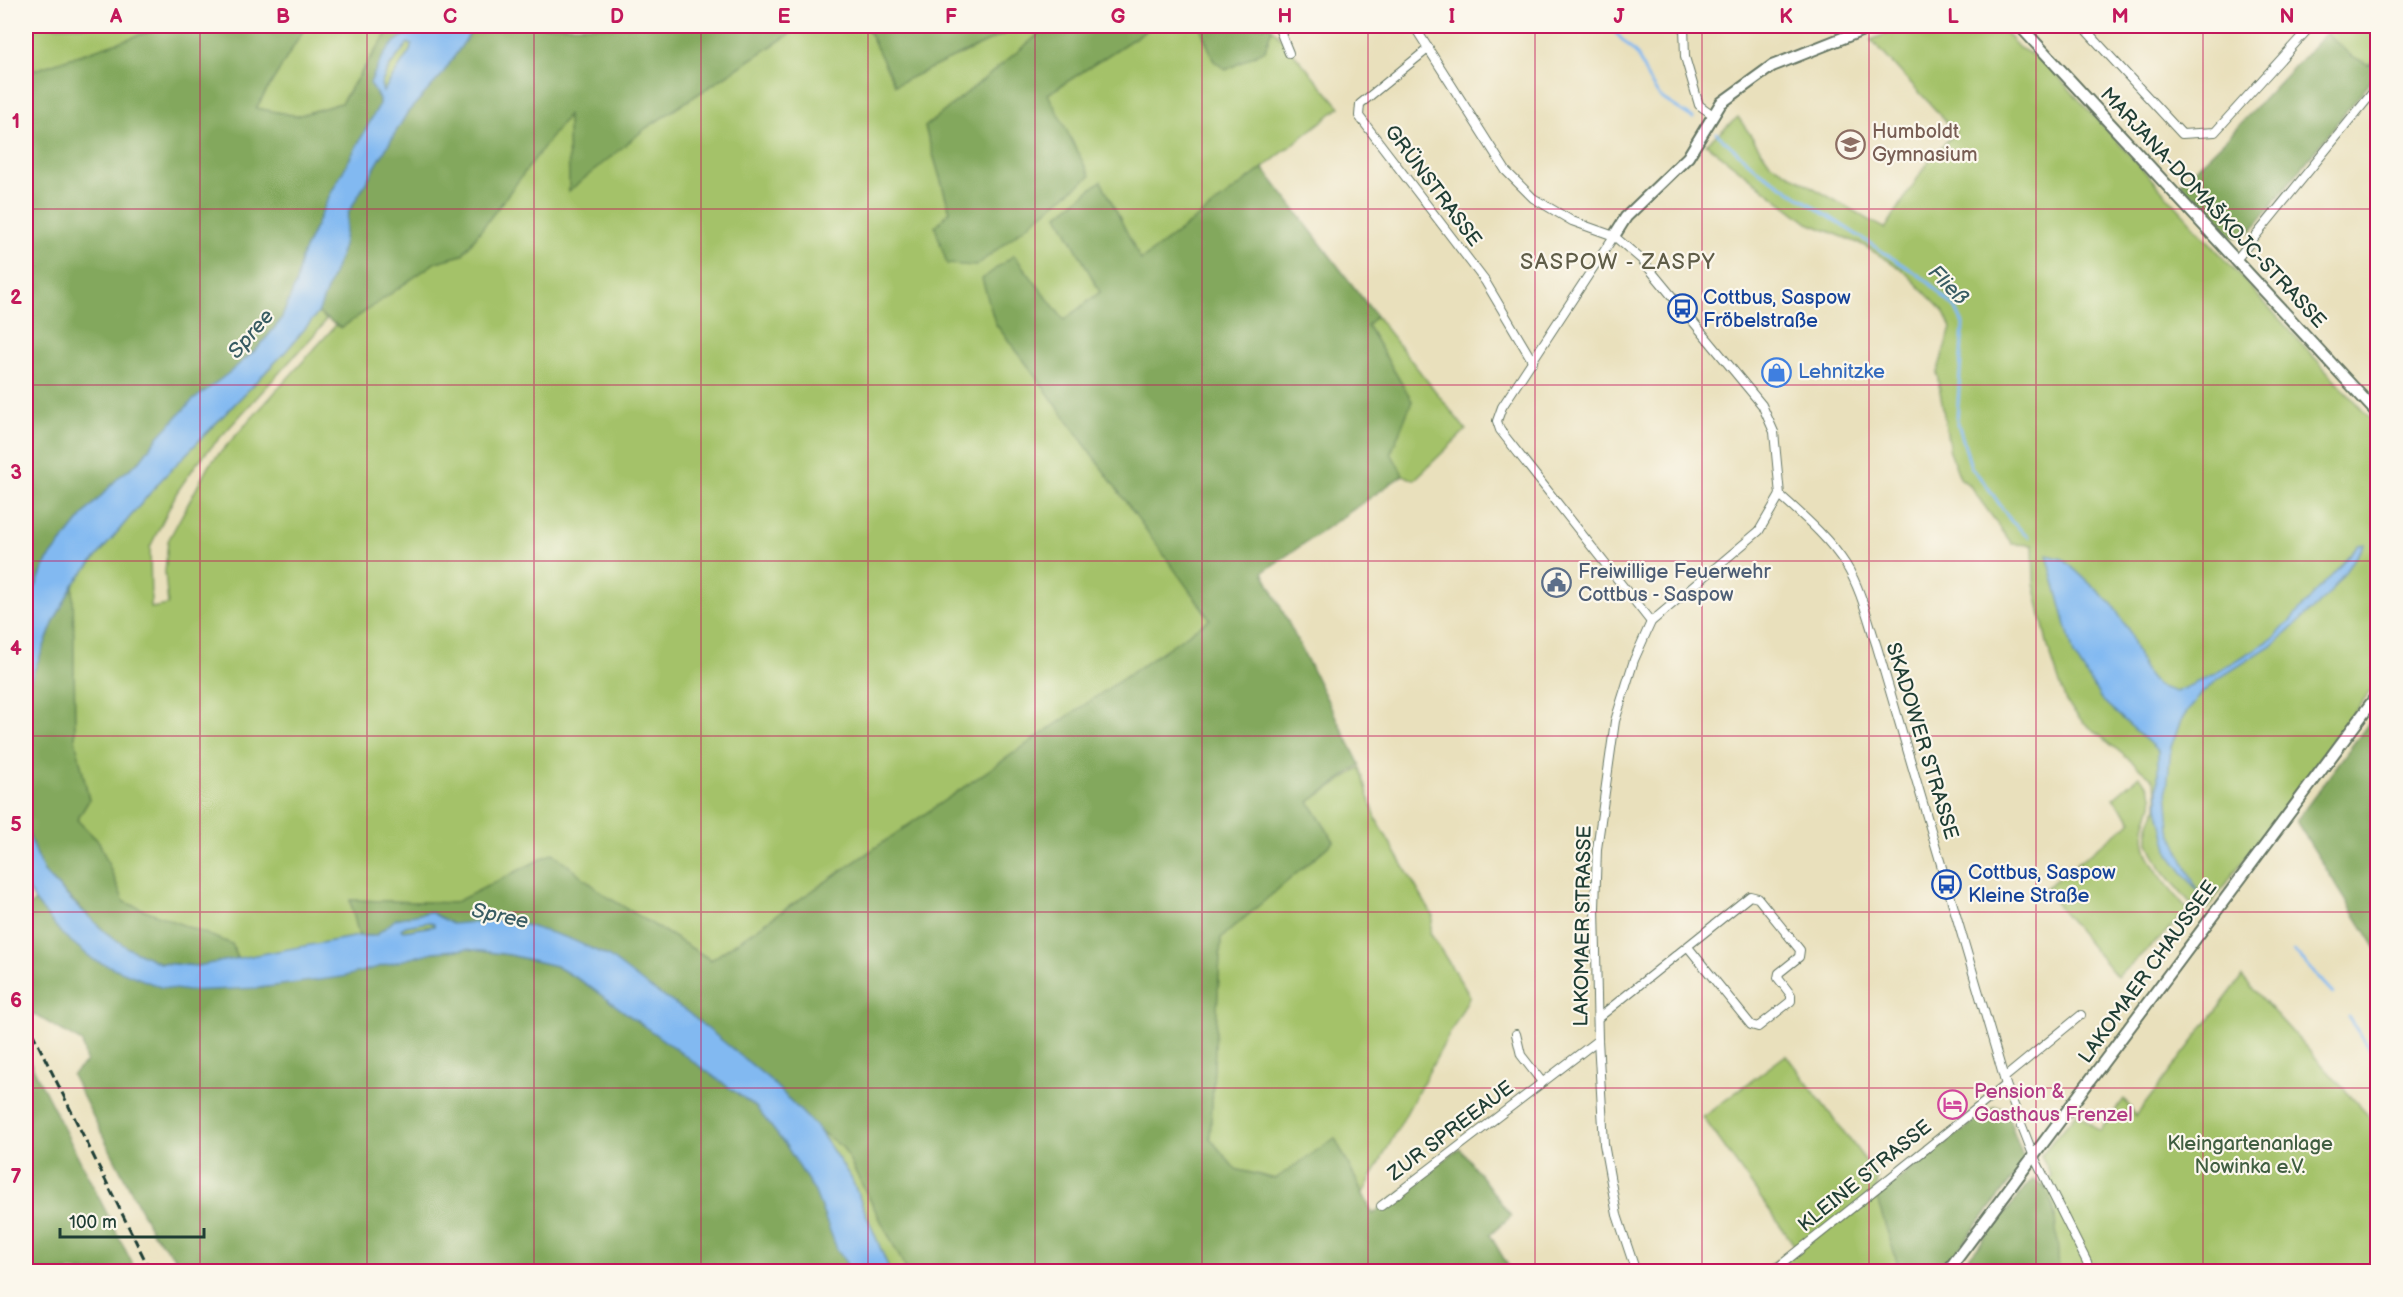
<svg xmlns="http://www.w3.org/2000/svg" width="2403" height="1297" font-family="'Balsamiq Sans',sans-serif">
<rect width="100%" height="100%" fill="#fbf7ec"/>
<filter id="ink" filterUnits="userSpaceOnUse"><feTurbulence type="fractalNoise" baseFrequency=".0167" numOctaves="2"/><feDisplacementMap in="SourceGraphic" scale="12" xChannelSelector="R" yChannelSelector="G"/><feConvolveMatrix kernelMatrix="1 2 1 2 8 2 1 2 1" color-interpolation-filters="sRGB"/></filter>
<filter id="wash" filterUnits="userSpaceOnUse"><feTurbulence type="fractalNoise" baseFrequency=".008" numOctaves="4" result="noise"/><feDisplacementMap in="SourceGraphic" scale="24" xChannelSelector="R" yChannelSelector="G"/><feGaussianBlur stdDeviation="1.35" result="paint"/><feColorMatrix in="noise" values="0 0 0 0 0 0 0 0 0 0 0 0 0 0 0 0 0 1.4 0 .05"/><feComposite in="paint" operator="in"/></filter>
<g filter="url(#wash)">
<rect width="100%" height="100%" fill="#e9e0bc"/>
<g fill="#a4c269" stroke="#62804e" stroke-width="1.5">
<polygon points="26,26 166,26 26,73"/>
<polygon points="306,26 392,26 341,103 297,116 256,108"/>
<polygon points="802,26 866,26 895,85 1021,26 1049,26 925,127 950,212 947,264 1048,94 1153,26 1200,26 1214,61 1265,50 1272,28 1340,107 1207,212 1140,261 1100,182 1058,215 1100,292 1064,320 1014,256 995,323 1032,371 1211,619 711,960 605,896 553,854 454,903 350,900 359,936 238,959 232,944 124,902 99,842 77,820 89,800 75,739 73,585 161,480 286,351 318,313 326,319 321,327 197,463 177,492 150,547 151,608 168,605 165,572 168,541 209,465 336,325 341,328 436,262 462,255 568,114 569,190 646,128"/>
<polygon points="1906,26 1999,26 2019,48 2043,60 2377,426 2377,682 2207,909 2192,905 2161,868 2149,843 2149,826 2157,807 2157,790 2153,779 2082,721 2066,702 2048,647 2034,584 2033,545 2012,544 1970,486 1960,478 1950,452 1937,373 1951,328 1943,311 1902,269 1863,245 1808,223 1706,144 1738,117 1770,163 1885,229 1932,156 1956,132 1871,40"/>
<polygon points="2332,26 2366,26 2377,36 2377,55 2370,66 2350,55 2326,33"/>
<polygon points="408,42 412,45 410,51 383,92 381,84 390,67"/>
<polygon points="1376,316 1466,430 1414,480 1403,475 1391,453 1412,401 1367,325"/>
<polygon points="1360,768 1376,819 1433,916 1430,933 1470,996 1363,1193 1335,1138 1276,1179 1235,1169 1210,1138 1221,938 1334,841 1309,802"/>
<path d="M2139,776C2169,801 2139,815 2145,845C2149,867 2175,894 2189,911L2117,977L2044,889L2132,821L2113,798Z"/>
<polygon points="429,922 434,924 434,926 402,931 401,929 406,926"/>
<polygon points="2242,977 2377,1125 2377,1271 2059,1271 2054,1207 2043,1185 2052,1177 2041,1155 2076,1113 2100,1131 2124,1099 2136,1116"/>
<polygon points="1786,1055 1877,1176 1876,1196 1900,1271 1763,1271 1795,1246 1703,1117"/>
<polygon points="819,1130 843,1148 907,1271 890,1271 851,1178"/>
</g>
<g fill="#83a85d" stroke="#517248" stroke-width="1.5">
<path d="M166,26H258L262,29L264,26H306L256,108L297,116L341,103L392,26H434C427,35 417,30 408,34C390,41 377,67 370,83L379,99V105L329,197L301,258L296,283L281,320L258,348L158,437L139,462L119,477L85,513L46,562L26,610V73Z"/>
<polygon points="475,26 802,26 646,128 569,191 568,115 462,255 436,262 341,328 318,313 342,251 348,213 407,113 441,76"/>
<polygon points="866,26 1021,26 895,85"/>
<polygon points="1049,26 1153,26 1048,94 1090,176 976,266 947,264 935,227 950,211 925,127"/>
<polygon points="1200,26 1270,26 1272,28 1265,50 1226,70 1214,61"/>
<path d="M2326,33L2350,55L2369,65L2377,55V73L2251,231C2245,234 2239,238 2233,237C2216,233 2191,198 2179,185L2229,136Z"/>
<polygon points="1263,168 1376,316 1367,325 1412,401 1391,453 1403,475 1263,572 1360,765 1309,802 1334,841 1221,938 1210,1138 1235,1169 1275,1179 1335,1138 1373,1214 1460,1148 1511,1216 1490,1235 1511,1271 907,1271 843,1148 819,1130 769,1079 686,1011 650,988 461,924 452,924 430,912 397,919 375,936 359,936 350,900 454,903 553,853 606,896 711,960 1210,619 1032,371 995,323 982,279 1014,255 1064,320 1100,292 1058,215 1101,181 1141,260"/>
<polygon points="73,585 75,739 89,800 77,820 99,842 124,902 232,944 238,959 197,966 160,963 128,948 105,932 44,872 26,828 26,691 54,621"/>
<polygon points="2377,712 2378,712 2377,950 2296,821"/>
<polygon points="35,901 62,934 95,960 259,988 311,980 433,952 467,949 510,955 556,966 583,982 756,1107 787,1147 815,1192 837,1249 851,1271 187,1271 152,1232 72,1075 86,1062 82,1042 28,1011 26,1006 26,909"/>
<polygon points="26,1054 136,1271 26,1271"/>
<polygon points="1994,1107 2005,1108 2025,1162 1942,1271 1900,1271 1876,1196"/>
<path d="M2032,1180C2059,1182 2057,1250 2059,1271H1958Z"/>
</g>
<g fill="#82b9f1" stroke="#507b92" stroke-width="1.5" fill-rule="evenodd">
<path d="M434,26H475L441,76L407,113L348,213L342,251L318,313L286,351L161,480L73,585L54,621L26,691V610L46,562L85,513L119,477L139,462L158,437L192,401L230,372L258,348L281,320L296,283L301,258L329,197L379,105V99L370,83C378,65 387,42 408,34C417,31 427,35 434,26ZM408,43L412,45L410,51L383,92L381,84L389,67Z"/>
<polygon points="2365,544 2329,594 2278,641 2218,679 2199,696 2181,720 2171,747 2167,788 2170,830 2198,892 2169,854 2158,807 2158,751 2101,699 2074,655 2047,555 2063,559 2112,604 2128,629 2143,669 2157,686 2176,692 2214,674 2275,637 2359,545"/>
<path d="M26,828L44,872L72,901L105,932L128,948L160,963L197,966L359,936H375L396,919L430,912L452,924L499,920L522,924L568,938L608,956L650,988L686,1011L769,1079L819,1130L851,1178L890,1271H851L837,1249L815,1192L787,1147L756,1107L583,982L556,966L510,955L467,949L433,952L342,977L259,988L188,991L160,987L94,960L62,934L35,901L26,884ZM429,922L434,924V926L403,931L401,929L406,926Z"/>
</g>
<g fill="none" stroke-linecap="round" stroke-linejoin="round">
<g stroke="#82b9f1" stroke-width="3">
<polyline points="1604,26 1610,27 1638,56 1648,79 1660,97 1693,118"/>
<polyline points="1716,133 1759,171 1926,280 1956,309 1963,324 1957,420 1971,467 1987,486 2011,521 2029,537"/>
<polyline points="2294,951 2333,993"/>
<polyline points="2348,1017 2378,1061"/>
</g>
</g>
</g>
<g filter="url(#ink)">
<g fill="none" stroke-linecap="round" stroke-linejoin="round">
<defs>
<g id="street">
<polyline points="1278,26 1289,53"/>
<polyline points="1414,26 1506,171 1533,198 1572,221 1614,236 1642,260 1762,405 1774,432 1780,495"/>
<polyline points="1684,26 1685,57 1699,105 1713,115"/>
<polyline points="2082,26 2182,134 2215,132 2311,26"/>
<polyline points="2377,26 2378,26"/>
<polyline points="1429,48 1360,104 1359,116 1485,281 1533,362"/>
<polyline points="1614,236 1502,407 1497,421 1500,430 1651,622"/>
<polyline points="2236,260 2378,86"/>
<path d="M1780,495C1803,516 1829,538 1846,565C1861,589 1868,620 1877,647L2006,1085L2034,1157L2087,1262L2089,1272"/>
<polyline points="1598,1018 1750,896 1758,898 1800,950 1799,957 1779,973 1778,978 1791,995 1791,1001 1758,1027 1751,1025 1688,947"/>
<polyline points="1516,1034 1521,1055 1542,1082"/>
<polyline points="2004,1078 2081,1015"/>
<polyline points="1381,1206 1598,1040"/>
<polyline points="1636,1272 1617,1215 1604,1144 1598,1040 1595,908 1597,849 1615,721 1634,660 1651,622 1759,531 1780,495"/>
<polyline points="1772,1272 2006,1085"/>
</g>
<g id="secondary">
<polyline points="2020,26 2378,414"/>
<polyline points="1614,236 1626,217 1688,157 1721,103 1772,66 1873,26"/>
<polyline points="1947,1272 2378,694"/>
</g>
</defs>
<use href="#street" stroke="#667664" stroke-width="10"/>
<use href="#secondary" stroke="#667664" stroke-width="14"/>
<use href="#street" stroke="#fff" stroke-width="8"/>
<use href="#secondary" stroke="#fff" stroke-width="10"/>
<polyline stroke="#1f3d34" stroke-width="3" stroke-dasharray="9 4.5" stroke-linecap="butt" points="26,1020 151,1272"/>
</g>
</g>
<path fill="none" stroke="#c2185b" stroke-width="1.5" stroke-opacity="0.55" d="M200,26V1272M367,26V1272M534,26V1272M701,26V1272M868,26V1272M1035,26V1272M1202,26V1272M1368,26V1272M1535,26V1272M1702,26V1272M1869,26V1272M2036,26V1272M2203,26V1272M26,209H2378M26,385H2378M26,561H2378M26,736H2378M26,912H2378M26,1088H2378"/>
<defs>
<symbol id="school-ring" viewBox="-11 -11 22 22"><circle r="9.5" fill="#fbf7ec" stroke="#8d6e63" stroke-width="1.5"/><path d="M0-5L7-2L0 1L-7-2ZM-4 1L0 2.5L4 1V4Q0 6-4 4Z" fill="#8d6e63"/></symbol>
<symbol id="bus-ring" viewBox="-11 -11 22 22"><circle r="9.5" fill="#fbf7ec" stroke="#1a4fb4" stroke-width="1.5"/><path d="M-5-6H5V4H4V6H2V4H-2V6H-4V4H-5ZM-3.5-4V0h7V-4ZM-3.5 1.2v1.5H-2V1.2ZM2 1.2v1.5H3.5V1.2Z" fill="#1a4fb4"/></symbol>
<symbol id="shop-ring" viewBox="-11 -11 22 22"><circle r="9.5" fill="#fbf7ec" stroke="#3f7fe0" stroke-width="1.5"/><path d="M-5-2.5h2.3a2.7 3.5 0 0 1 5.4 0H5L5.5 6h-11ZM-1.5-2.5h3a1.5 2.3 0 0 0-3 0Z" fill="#3f7fe0"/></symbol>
<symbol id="civic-ring" viewBox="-11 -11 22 22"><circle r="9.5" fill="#fbf7ec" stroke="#5c6f8a" stroke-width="1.5"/><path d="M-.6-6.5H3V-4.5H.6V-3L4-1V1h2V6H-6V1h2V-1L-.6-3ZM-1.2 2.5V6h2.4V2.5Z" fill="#5c6f8a"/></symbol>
<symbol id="hotel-ring" viewBox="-11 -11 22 22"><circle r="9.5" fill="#fbf7ec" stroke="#d1479c" stroke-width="1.5"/><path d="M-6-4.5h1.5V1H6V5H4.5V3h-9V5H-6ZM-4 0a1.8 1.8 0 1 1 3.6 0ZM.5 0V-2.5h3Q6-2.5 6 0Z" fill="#d1479c"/></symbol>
</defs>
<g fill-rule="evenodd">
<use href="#school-ring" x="1834" y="128" width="33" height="33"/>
<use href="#bus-ring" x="1666" y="292" width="33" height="33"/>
<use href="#shop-ring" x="1760" y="356" width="33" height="33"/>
<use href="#civic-ring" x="1540" y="566" width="33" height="33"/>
<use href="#bus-ring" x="1930" y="868" width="33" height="33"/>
<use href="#hotel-ring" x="1936" y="1088" width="33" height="33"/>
</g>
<g text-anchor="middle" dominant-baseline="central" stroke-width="4.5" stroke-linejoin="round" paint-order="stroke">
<g font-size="20" fill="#785e54" stroke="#fbf7ec" text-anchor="start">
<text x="1872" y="132">Humboldt<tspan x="1872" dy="23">Gymnasium</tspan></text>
</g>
<g font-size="20" fill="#1f3d34" stroke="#fbf7ec">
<text transform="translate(1433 186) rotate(53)">GRÜNSTRASSE</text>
<text transform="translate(2213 208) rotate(47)">MARJANA-DOMAŠKOJC-STRASSE</text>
<text transform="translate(1922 741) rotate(73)">SKADOWER STRASSE</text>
<text transform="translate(1583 926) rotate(-89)">LAKOMAER STRASSE</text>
<text transform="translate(2148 972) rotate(-54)">LAKOMAER CHAUSSEE</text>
<text transform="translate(1451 1131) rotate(-37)">ZUR SPREEAUE</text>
<text transform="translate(1865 1176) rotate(-39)">KLEINE STRASSE</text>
</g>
<g font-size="20" fill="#164399" stroke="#fbf7ec" text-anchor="start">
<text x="1703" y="298">Cottbus, Saspow<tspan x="1703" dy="23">Fröbelstraße</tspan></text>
<text x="1968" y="873">Cottbus, Saspow<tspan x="1968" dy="23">Kleine Straße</tspan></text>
</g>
<g font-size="20" fill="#366cbe" stroke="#fbf7ec" text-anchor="start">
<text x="1798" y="372">Lehnitzke</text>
</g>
<g font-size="20" fill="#4e5e75" stroke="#fbf7ec" text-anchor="start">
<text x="1578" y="572">Freiwillige Feuerwehr<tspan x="1578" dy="23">Cottbus - Saspow</tspan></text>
</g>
<g font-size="20" fill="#b23c85" stroke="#fbf7ec" text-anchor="start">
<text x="1974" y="1092">Pension &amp;<tspan x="1974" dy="23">Gasthaus Frenzel</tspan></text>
</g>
<g font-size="20" fill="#405e41" stroke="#fbf7ec">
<text x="2250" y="1144">Kleingartenanlage<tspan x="2250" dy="23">Nowinka e.V.</tspan></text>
</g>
<g font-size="21" font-style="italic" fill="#385c63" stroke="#fbf7ec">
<text transform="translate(1948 285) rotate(45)">Fließ</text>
<text transform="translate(251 334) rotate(-49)">Spree</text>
<text transform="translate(500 916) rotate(12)">Spree</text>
</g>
<g font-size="22" letter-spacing="1.5" fill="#5f5d48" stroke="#fbf7ec">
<text x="1618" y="262">SASPOW - ZASPY</text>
</g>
</g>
<rect width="2403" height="1297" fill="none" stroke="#fbf7ec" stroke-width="66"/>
<path d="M60 1228v9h144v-9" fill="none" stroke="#1f3d34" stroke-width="3"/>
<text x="69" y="1228" font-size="18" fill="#1f3d34" stroke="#fbf7ec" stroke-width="4.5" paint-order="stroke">100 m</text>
<rect x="33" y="33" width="2337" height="1231" fill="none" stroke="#c2185b" stroke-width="2"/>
<g font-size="20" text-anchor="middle" font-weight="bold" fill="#c2185b">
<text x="116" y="23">A</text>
<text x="283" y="23">B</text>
<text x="450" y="23">C</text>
<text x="617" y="23">D</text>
<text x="784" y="23">E</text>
<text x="951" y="23">F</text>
<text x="1118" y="23">G</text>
<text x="1285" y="23">H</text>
<text x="1452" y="23">I</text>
<text x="1619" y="23">J</text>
<text x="1786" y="23">K</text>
<text x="1953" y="23">L</text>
<text x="2120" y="23">M</text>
<text x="2287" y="23">N</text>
<text x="16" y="128">1</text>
<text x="16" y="304">2</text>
<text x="16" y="479">3</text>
<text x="16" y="655">4</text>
<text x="16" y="831">5</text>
<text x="16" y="1007">6</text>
<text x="16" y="1183">7</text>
</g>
</svg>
